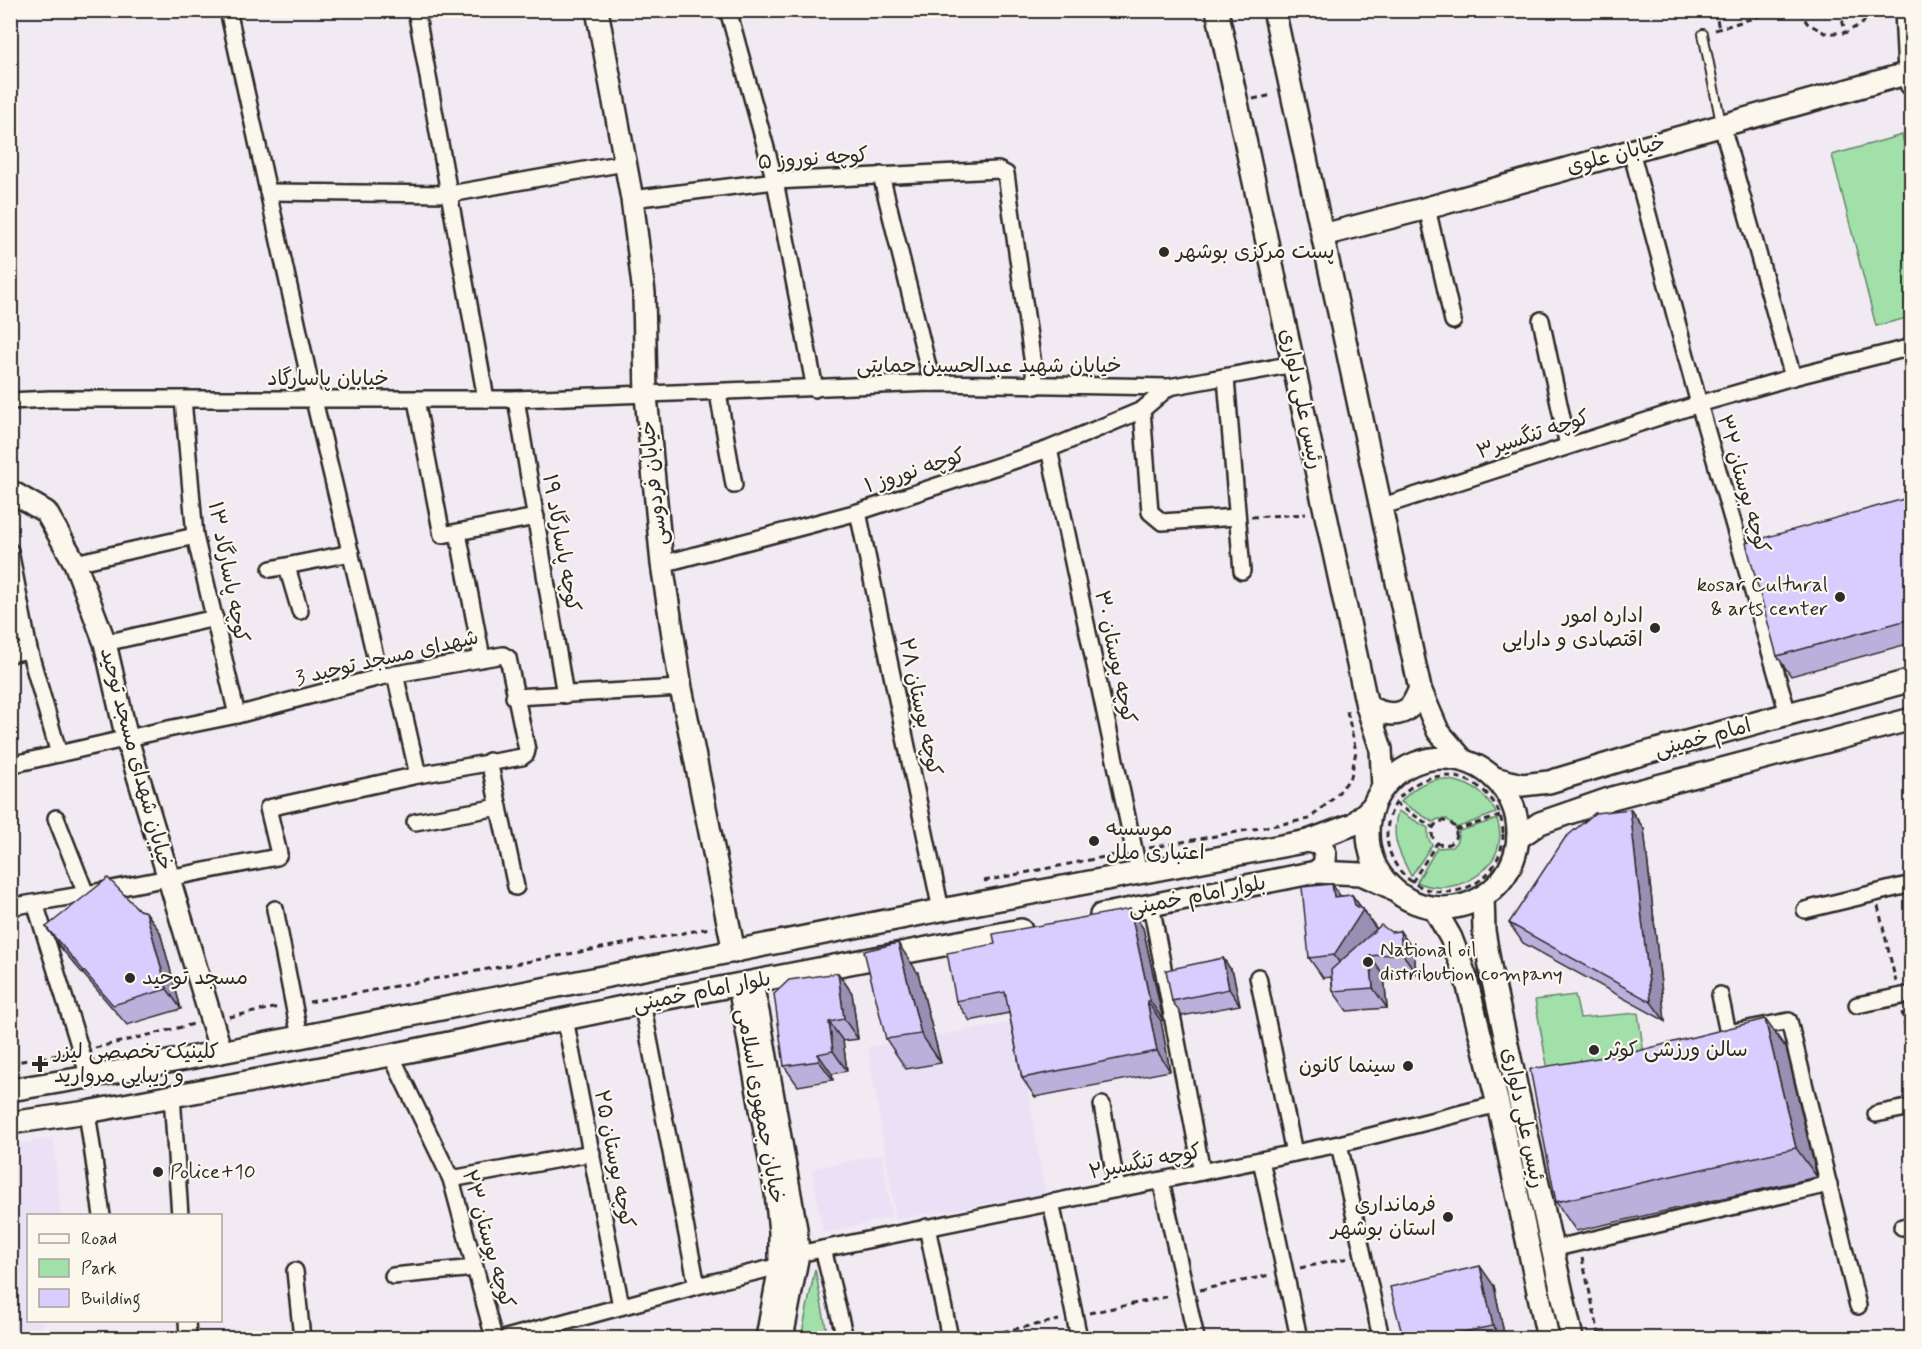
<svg xmlns="http://www.w3.org/2000/svg" width="1922" height="1349" font-family="Mynerve,'Playpen Sans Arabic',sans-serif">
<rect width="100%" height="100%" fill="#f1eaf2"/>
<filter id="ink" filterUnits="userSpaceOnUse"><feTurbulence type="fractalNoise" baseFrequency=".0167" numOctaves="2"/><feDisplacementMap in="SourceGraphic" scale="12" xChannelSelector="R" yChannelSelector="G"/><feConvolveMatrix kernelMatrix="1 2 1 2 8 2 1 2 1" color-interpolation-filters="sRGB"/></filter>
<g filter="url(#ink)">
<g fill="#eae1f6">
<polygon points="1017,1022 1045,1195 896,1219 868,1047"/>
<polygon points="53,1138 61,1215 28,1216 28,1320 43,1321 38,1338 11,1338 11,1145"/>
<polygon points="882,1154 892,1217 823,1233 812,1169"/>
</g>
<g fill="#a1e0a9" stroke="#66866a" stroke-width="1.5">
<polygon points="1902,135 1912,174 1911,317 1876,326 1832,155"/>
<path d="M1439,779C1464,780 1485,790 1496,813L1456,828L1447,819H1438L1433,822L1401,802C1410,790 1424,781 1439,779Z"/>
<path d="M1398,811L1428,828V838L1432,845L1411,876C1399,852 1390,838 1398,811Z"/>
<path d="M1497,819C1513,865 1457,901 1417,882L1437,848L1452,847L1457,841L1459,831Z"/>
<polygon points="1575,995 1580,1018 1638,1013 1648,1082 1551,1087 1535,1000"/>
<polygon points="815,1269 828,1338 801,1338"/>
</g>
<g fill="none" stroke-linecap="round" stroke-linejoin="round">
<defs>
<polyline id="lane" points="1703,34 1721,123"/>
<g id="street">
<polyline points="228,10 314,400 380,677"/>
<polyline points="416,10 486,399"/>
<polyline points="728,10 775,181 815,389"/>
<polyline points="1722,126 1793,377"/>
<polyline points="1631,151 1699,404 1788,714"/>
<polyline points="881,175 932,383"/>
<polyline points="268,192 450,194 624,163"/>
<polyline points="632,199 775,181 998,170 1006,174 1036,386"/>
<polyline points="1427,208 1453,321"/>
<polyline points="1541,320 1568,446"/>
<polyline points="1226,378 1242,571"/>
<polyline points="718,393 734,485"/>
<polyline points="183,399 195,536 237,715"/>
<polyline points="516,399 565,695"/>
<polyline points="416,400 442,535 536,517"/>
<polyline points="10,401 50,399 516,399 932,383 1169,387 1294,364"/>
<polyline points="1142,410 1150,512 1162,522 1237,517"/>
<polyline points="1049,449 1139,873"/>
<polyline points="1380,507 1699,404 1793,377 1912,347"/>
<polyline points="858,512 941,910"/>
<polyline points="458,533 482,658"/>
<polyline points="10,551 29,650 59,754"/>
<polyline points="75,563 195,536"/>
<polyline points="662,564 858,512 1049,449 1142,410 1169,387"/>
<polyline points="287,567 300,611"/>
<polyline points="271,569 351,553"/>
<polyline points="105,643 215,618"/>
<polyline points="10,654 29,650"/>
<polyline points="395,674 418,775"/>
<polyline points="514,697 681,688"/>
<polyline points="489,761 516,887"/>
<polyline points="10,765 168,729 237,715 380,677 503,655 508,658 527,750 526,754 522,757 418,775 268,808 279,854 277,857 86,894 10,907"/>
<polyline points="56,818 86,894"/>
<polyline points="415,822 499,807"/>
<polyline points="35,903 89,1077"/>
<polyline points="1151,905 1202,1172"/>
<polyline points="275,909 300,1037"/>
<polyline points="1805,910 1912,884"/>
<polyline points="1258,977 1294,1153"/>
<polyline points="1720,995 1728,1033 1789,1021 1858,1306"/>
<polyline points="642,1003 697,1286"/>
<polyline points="1857,1005 1912,994"/>
<polyline points="565,1019 621,1306"/>
<polyline points="391,1055 451,1179 494,1338"/>
<polyline points="172,1095 180,1216"/>
<polyline points="1102,1105 1117,1189"/>
<polyline points="87,1112 102,1216"/>
<polyline points="1876,1114 1912,1107"/>
<polyline points="1339,1144 1381,1338"/>
<polyline points="1261,1160 1299,1338"/>
<polyline points="451,1179 592,1153"/>
<polyline points="1161,1181 1196,1338"/>
<polyline points="1051,1202 1079,1338"/>
<polyline points="927,1227 950,1338"/>
<polyline points="1902,1227 1912,1225"/>
<polyline points="823,1249 845,1338"/>
<polyline points="1552,1249 1829,1184"/>
<polyline points="798,1254 1339,1144 1498,1104"/>
<polyline points="295,1271 302,1338"/>
<polyline points="393,1276 475,1268"/>
<polyline points="187,1320 188,1338"/>
<polyline points="506,1338 697,1286 780,1266"/>
</g>
<g id="secondary">
<polyline points="597,10 632,199 644,293 646,396 662,564 681,688 734,952"/>
<polyline points="1217,10 1367,706 1381,749 1383,788"/>
<polyline points="1274,10 1420,689 1438,731 1463,760"/>
<polyline points="1906,10 1909,73 1911,84"/>
<polyline points="1323,235 1427,208 1909,73"/>
<polyline points="10,491 46,512 75,563 105,643 127,739 221,1052"/>
<path d="M1367,706C1380,713 1397,719 1410,707C1414,703 1417,695 1420,689"/>
<circle cx="1443" cy="833" r="75"/>
<polyline points="1494,778 1522,785 1549,782 1635,756 1912,680"/>
<polyline points="1518,838 1540,823 1612,798 1912,719"/>
<polyline points="1308,841 1320,844 1325,853 1325,864 1316,872"/>
<polyline points="1483,896 1484,931 1491,972 1572,1338"/>
<polyline points="1434,908 1451,938 1465,975 1498,1104 1548,1338"/>
<polyline points="1101,915 1316,872 1361,874 1392,888"/>
<polyline points="10,1090 89,1077 300,1037 941,910 1308,841 1354,824 1372,807"/>
<polyline points="10,1123 87,1112 391,1055 642,1003 1021,930"/>
<polyline points="767,1338 780,1266 780,1232 776,1193 741,997 747,984 754,994 759,1017 796,1229 798,1254 782,1338"/>
</g>
</defs>
<use href="#lane" stroke="#2b2b2b" stroke-width="12"/>
<use href="#street" stroke="#2b2b2b" stroke-width="20"/>
<use href="#secondary" stroke="#2b2b2b" stroke-width="26"/>
<g stroke="#2b2b2b" stroke-width="3" stroke-dasharray="6 4.5" stroke-linecap="butt">
<polyline points="1715,10 1719,29"/>
<polyline points="1800,10 1807,23 1825,33 1845,33 1863,23 1871,10"/>
<polyline points="1823,10 1824,14 1835,10"/>
<polyline points="1840,10 1845,32"/>
<polyline points="1715,30 1779,10"/>
<polyline points="1253,99 1273,95"/>
<polyline points="1251,517 1306,514"/>
<circle cx="1445" cy="834" r="58"/>
<polyline points="1395,803 1434,828"/>
<circle cx="1444" cy="833" r="12"/>
<polyline points="1455,830 1500,816"/>
<polyline points="1149,848 1309,819 1335,797 1351,777 1356,751 1347,711"/>
<polyline points="984,881 1119,854"/>
<polyline points="1412,882 1437,843"/>
<polyline points="1878,906 1896,982"/>
<polyline points="309,1002 710,928"/>
<polyline points="1902,1012 1912,1058"/>
<polyline points="229,1017 279,1007"/>
<polyline points="95,1048 194,1024"/>
<polyline points="10,1063 65,1054"/>
<polyline points="1582,1258 1600,1338"/>
<polyline points="1300,1268 1349,1258"/>
<polyline points="1200,1290 1270,1275"/>
<polyline points="1089,1313 1171,1296"/>
<polyline points="972,1338 1059,1320"/>
</g>
<use href="#lane" stroke="#fbf7ec" stroke-width="8"/>
<use href="#street" stroke="#fbf7ec" stroke-width="15"/>
<use href="#secondary" stroke="#fbf7ec" stroke-width="21"/>
</g>
<g fill="#bbb0db" stroke="#2b2b2b" stroke-width="1.5">
<polygon points="1911,497 1911,643 1791,676 1777,656"/>
<polygon points="1630,809 1644,829 1665,1021 1523,943 1509,923"/>
<polygon points="1352,895 1377,929 1391,932 1400,931 1414,951 1416,973 1384,976 1387,1008 1347,1011 1333,991 1331,977 1323,978 1309,958 1341,896"/>
<polygon points="1130,909 1143,928 1163,1020 1161,1021 1170,1071 1035,1097 1022,1078 1009,1013 970,1021 956,1001 995,944"/>
<polygon points="139,910 146,912 160,932 181,1009 127,1025 60,947 46,927"/>
<polygon points="1223,958 1233,973 1240,1005 1182,1016 1172,1001"/>
<polygon points="838,973 852,993 858,1039 843,1041 847,1071 832,1074 833,1080 798,1086 784,1066"/>
<polygon points="918,973 941,1063 906,1069 886,1039"/>
<polygon points="1786,1048 1817,1177 1576,1231 1556,1202"/>
<polygon points="1494,1286 1505,1338 1403,1338"/>
</g>
<g fill="#9890b2" stroke="#2b2b2b" stroke-width="1.5">
<polygon points="1630,809 1644,829 1665,1021 1651,1002"/>
<polygon points="1332,884 1346,904 1334,897"/>
<polygon points="1352,895 1377,930 1348,975 1334,955"/>
<polygon points="1130,909 1143,928 1163,1020 1150,1001"/>
<polygon points="146,912 160,932 181,1009 167,989"/>
<polygon points="1400,931 1414,951 1416,973 1402,953"/>
<polygon points="898,943 918,973 941,1063 921,1034"/>
<polygon points="1370,956 1384,976 1387,1008 1373,988"/>
<polygon points="1223,958 1233,973 1240,1005 1229,989"/>
<polygon points="838,973 852,993 858,1039 844,1019"/>
<polygon points="1147,1001 1161,1021 1170,1071 1157,1051"/>
<polygon points="1765,1019 1786,1048 1817,1177 1796,1148"/>
<polygon points="829,1022 843,1041 847,1071 833,1051"/>
<polygon points="818,1054 832,1074 833,1080 819,1061"/>
<polygon points="1480,1266 1494,1286 1505,1338 1502,1338 1493,1326"/>
</g>
<g fill="#d9cdff" stroke="#2b2b2b" stroke-width="1.5">
<polygon points="1911,497 1911,619 1777,656 1746,543"/>
<polygon points="1630,809 1651,1002 1509,923 1565,838 1595,813"/>
<polygon points="108,878 139,910 146,912 167,989 113,1005 46,927"/>
<polygon points="1332,884 1334,897 1352,895 1355,905 1363,910 1334,955 1309,958 1302,887"/>
<polygon points="1130,909 1150,1001 1147,1001 1157,1051 1022,1078 1005,992 956,1001 947,953 995,944 993,934"/>
<polygon points="1381,925 1391,932 1400,931 1402,953 1370,956 1373,988 1333,991 1331,970"/>
<polygon points="898,943 921,1034 886,1039 864,951"/>
<polygon points="1223,958 1229,989 1172,1001 1166,970"/>
<polygon points="838,973 844,1019 829,1022 833,1051 818,1054 819,1061 784,1066 774,994 789,980"/>
<polygon points="1765,1019 1796,1148 1556,1202 1530,1069 1634,1052"/>
<polygon points="1480,1266 1493,1326 1434,1338 1403,1338 1390,1287"/>
</g>
</g>
<g fill="#2b2b2b" stroke="#fbf7ec" stroke-width="2">
<circle cx="1164" cy="252" r="6"/>
<circle cx="1840" cy="597" r="6"/>
<circle cx="1655" cy="628" r="6"/>
<circle cx="1094" cy="841" r="6"/>
<circle cx="1368" cy="962" r="6"/>
<circle cx="130" cy="978" r="6"/>
<circle cx="1594" cy="1050" r="6"/>
<path d="M37 1055h6v6h6v6h-6v6h-6v-6h-6v-6h6z"/>
<circle cx="1408" cy="1066" r="6"/>
<circle cx="158" cy="1172" r="6"/>
<circle cx="1448" cy="1217" r="6"/>
</g>
<g text-anchor="middle" dominant-baseline="central" stroke-width="4.5" stroke-linejoin="round" paint-order="stroke">
<g font-size="21" fill="#2b2b2b" stroke="#fbf7ec">
<text transform="translate(1616 155) rotate(-15)">خیابان علوی</text>
<text transform="translate(813 159) rotate(-4)">کوچه نوروز ۵</text>
<text x="989" y="366">خیابان شهید عبدالحسین حمایتی</text>
<text x="328" y="379">خیابان پاسارگاد</text>
<text transform="translate(1301 399) rotate(78)">رئیس علی دلواری</text>
<text transform="translate(1533 435) rotate(-18)">کوچه تنگسیر۳</text>
<text transform="translate(915 471) rotate(-18)">کوچه نوروز ۱</text>
<text transform="translate(654 483) rotate(-96)">خیابان فردوسی</text>
<text transform="translate(1743 484) rotate(74)">کوچه بوستان ۳۲</text>
<text transform="translate(561 543) rotate(80)">کوچه پاسارگاد ۱۹</text>
<text transform="translate(228 572) rotate(79)">کوچه پاسارگاد ۱۳</text>
<text transform="translate(1115 657) rotate(78)">کوچه بوستان ۳۰</text>
<text transform="translate(387 658) rotate(-13)">شهدای مسجد توحید 3</text>
<text transform="translate(920 707) rotate(78)">کوچه بوستان ۲۸</text>
<text transform="translate(1703 738) rotate(-15)">امام خمینی</text>
<text transform="translate(136 759) rotate(75)">خیابان شهدای مسجد توحید</text>
<text transform="translate(1197 896) rotate(-11)">بلوار امام خمینی</text>
<text transform="translate(702 992) rotate(-11)">بلوار امام خمینی</text>
<text transform="translate(760 1106) rotate(80)">خیابان جمهوری اسلامی</text>
<text transform="translate(1523 1118) rotate(78)">رئیس علی دلواری</text>
<text transform="translate(614 1159) rotate(79)">کوچه بوستان ۲۵</text>
<text transform="translate(1145 1162) rotate(-11)">کوچه تنگسیر۲</text>
<text transform="translate(488 1239) rotate(74)">کوچه بوستان ۲۳</text>
</g>
<g font-size="21" fill="#2b2b2b" stroke="#fbf7ec" text-anchor="start">
<text x="1176" y="252">پست مرکزی بوشهر</text>
<text x="1828" y="585" text-anchor="end">kosar Cultural<tspan x="1828" dy="24">&amp; arts center</tspan></text>
<text x="1643" y="616" text-anchor="end">اداره امور<tspan x="1643" dy="24">اقتصادی و دارایی</tspan></text>
<text x="1106" y="829">موسسه<tspan x="1106" dy="24">اعتباری ملل</tspan></text>
<text x="1380" y="950">National oil<tspan x="1380" dy="24">distribution company</tspan></text>
<text x="142" y="978">مسجد توحید</text>
<text x="1606" y="1050">سالن ورزشی کوثر</text>
<text x="54" y="1052">کلینیک تخصصی لیزر<tspan x="54" dy="24">و زیبایی مروارید</tspan></text>
<text x="1396" y="1066" text-anchor="end">سینما کانون</text>
<text x="170" y="1172">Police+10</text>
<text x="1436" y="1205" text-anchor="end">فرمانداری<tspan x="1436" dy="24">استان بوشهر</tspan></text>
</g>
</g>
<rect width="1922" height="1349" fill="none" stroke="#fbf7ec" stroke-width="36"/>
<rect x="18" y="18" width="1886" height="1313" fill="none" stroke="#2b2b2b" stroke-width="2" filter="url(#ink)"/>
<rect x="27" y="1214" width="195" height="108" fill="#fbf7ec" stroke="#a8a59f" stroke-width="1.5"/>
<rect x="39" y="1234" width="30" height="9" fill="#fbf7ec" stroke="#a8a59f" stroke-width="1.5"/>
<text x="81" y="1244" font-size="18" fill="#2b2b2b">Road</text>
<rect x="39" y="1259" width="30" height="18" fill="#a1e0a9" stroke="#a8a59f" stroke-width="1.5"/>
<text x="81" y="1274" font-size="18" fill="#2b2b2b">Park</text>
<rect x="39" y="1289" width="30" height="18" fill="#d9cdff" stroke="#a8a59f" stroke-width="1.5"/>
<text x="81" y="1304" font-size="18" fill="#2b2b2b">Building</text>
</svg>
